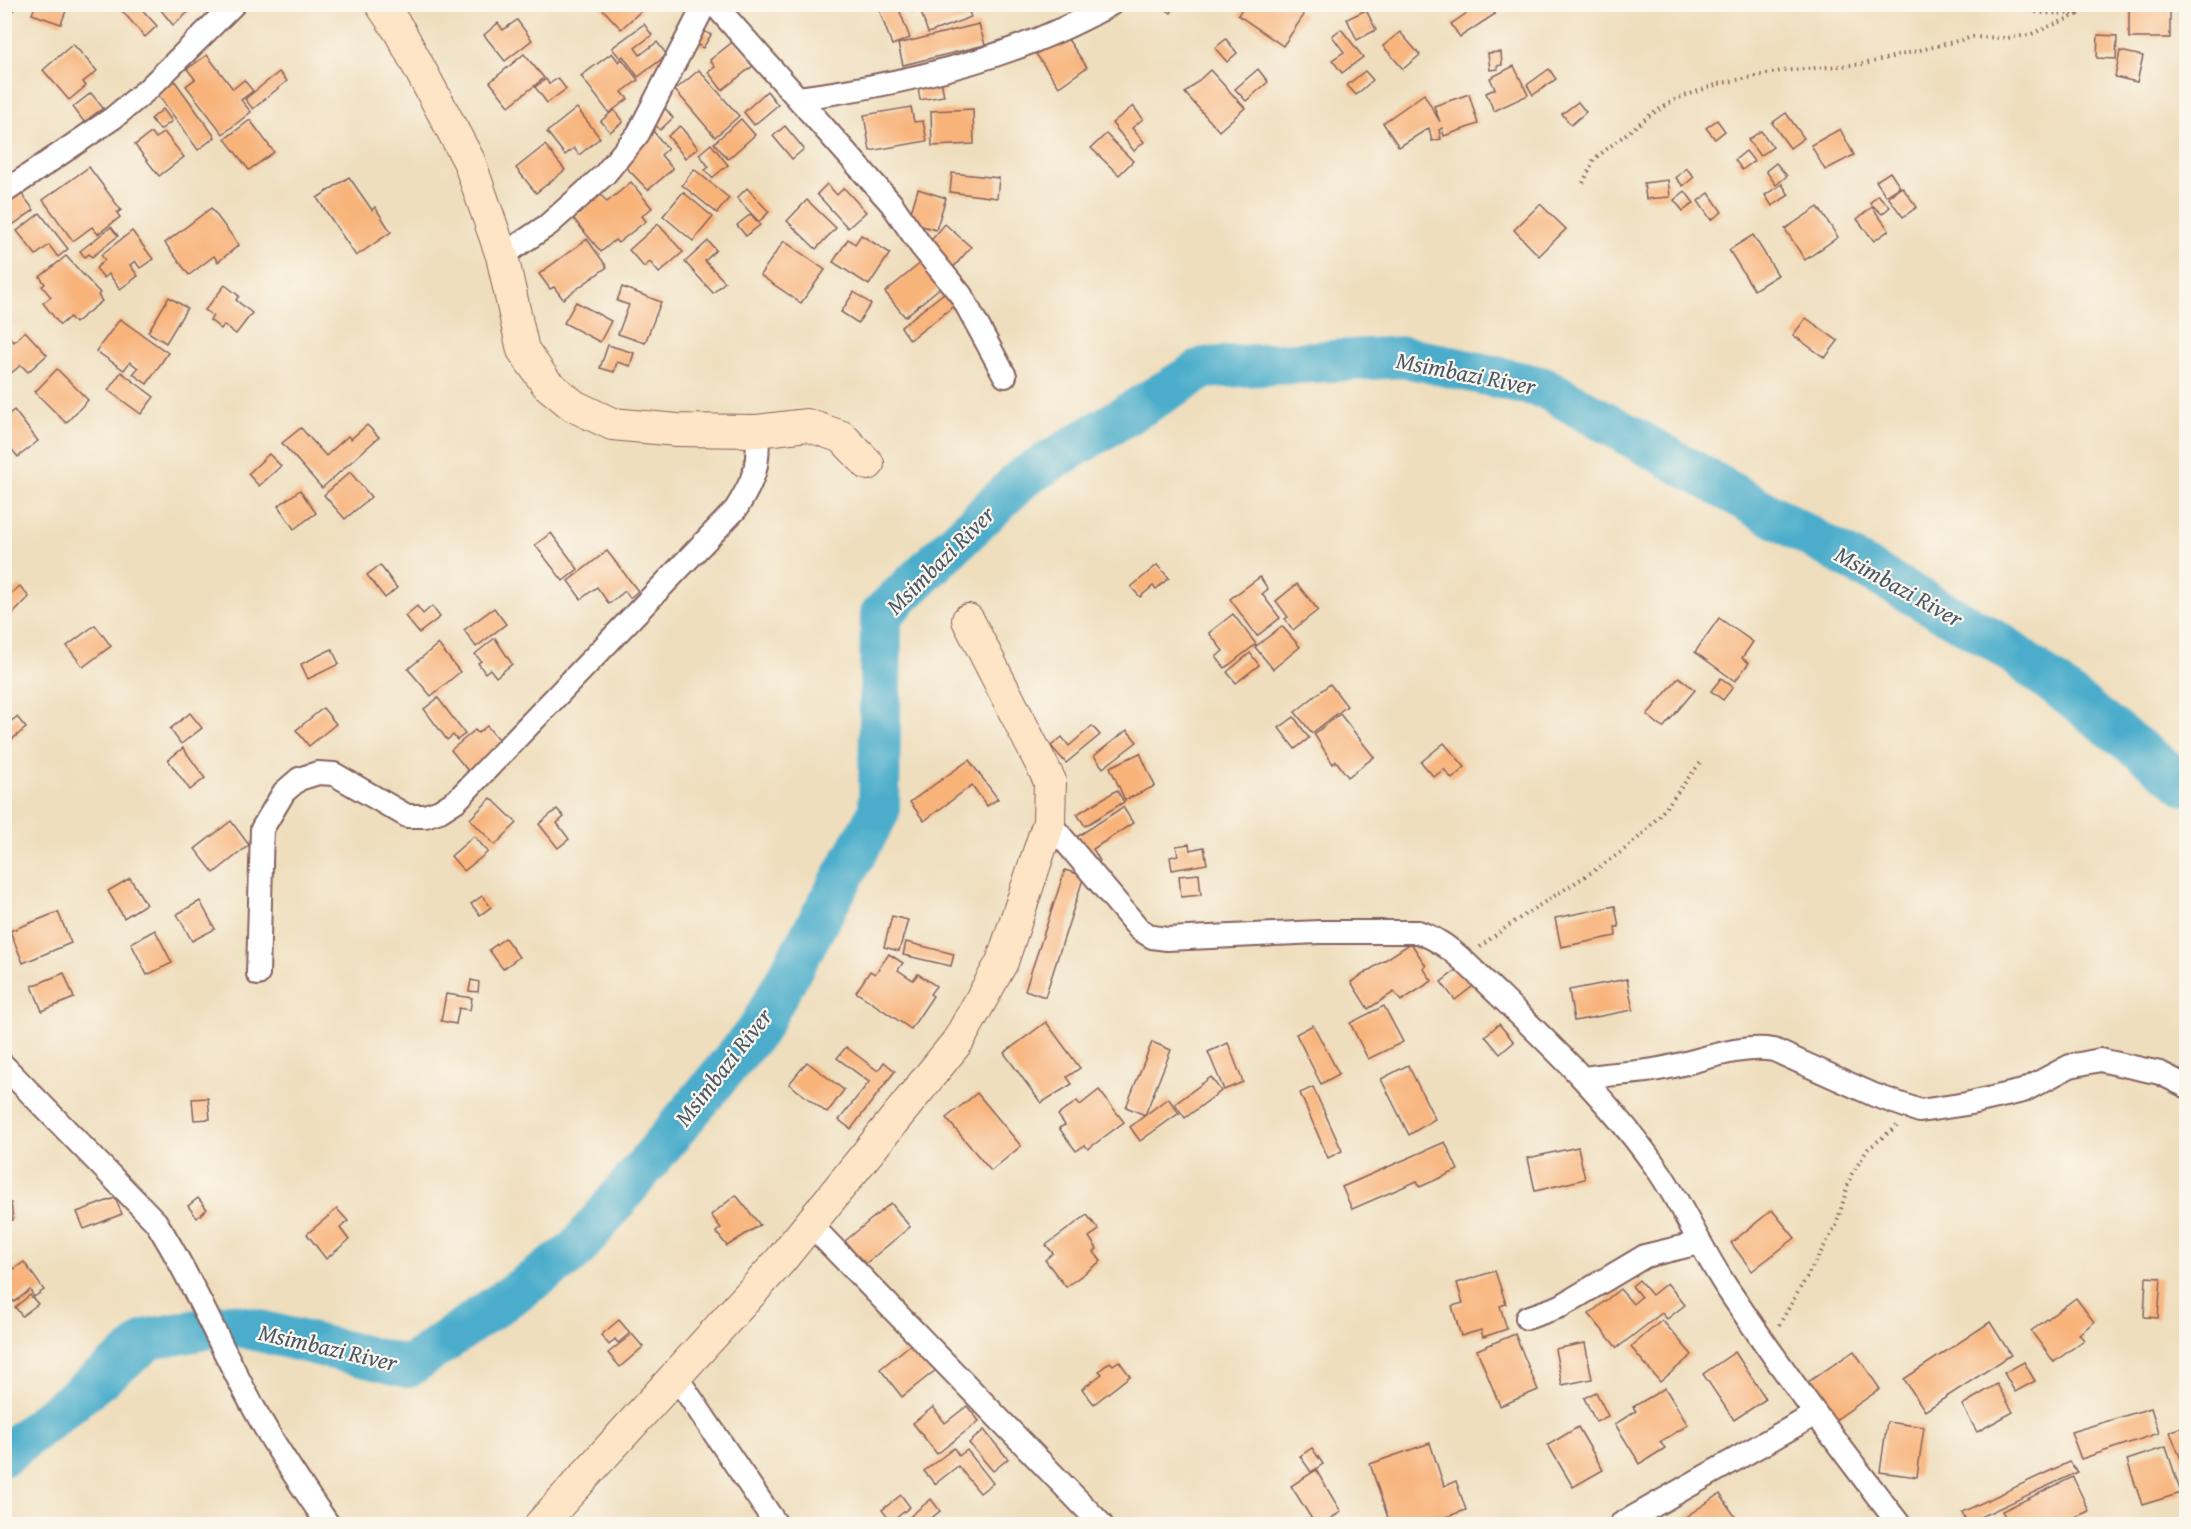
<svg xmlns="http://www.w3.org/2000/svg" width="2191" height="1529" font-family="'Gentium Book Plus',serif">
<rect width="100%" height="100%" fill="#fbf7ec"/>
<filter id="ink" filterUnits="userSpaceOnUse"><feTurbulence type="fractalNoise" baseFrequency=".0167" numOctaves="2"/><feDisplacementMap in="SourceGraphic" scale="12" xChannelSelector="R" yChannelSelector="G"/><feConvolveMatrix kernelMatrix="1 2 1 2 8 2 1 2 1" color-interpolation-filters="sRGB"/></filter>
<filter id="wash" filterUnits="userSpaceOnUse"><feTurbulence type="fractalNoise" baseFrequency=".008" numOctaves="4" result="noise"/><feDisplacementMap in="SourceGraphic" scale="24" xChannelSelector="R" yChannelSelector="G"/><feGaussianBlur stdDeviation="1.35" result="paint"/><feColorMatrix in="noise" values="0 0 0 0 0 0 0 0 0 0 0 0 0 0 0 0 0 1.4 0 .05"/><feComposite in="paint" operator="in"/></filter>
<g filter="url(#wash)">
<rect width="100%" height="100%" fill="#efdebd"/>
<g fill="none" stroke-linecap="round" stroke-linejoin="round">
<polyline stroke="#4cadcb" stroke-width="42" points="4,1455 150,1339 231,1324 408,1367 574,1252 759,1028 879,812 881,614 1024,477 1204,368 1406,357 1545,388 2001,644 2186,785"/>
</g>
<g id="blocks">
<g fill="#f8b37a">
<polygon points="36,4 57,4 67,8 61,24 32,14"/>
<polygon points="156,4 198,4 173,25"/>
<polygon points="598,4 636,4 642,10 621,29"/>
<polygon points="877,4 897,4 910,38 892,45"/>
<polygon points="910,4 966,4 971,17 928,33 920,9 913,12"/>
<polygon points="1158,4 1176,4 1171,13"/>
<polygon points="1245,4 1257,7 1259,4 1288,4 1304,15 1283,46 1238,15"/>
<polygon points="1480,4 1489,4 1495,14 1460,37 1451,24"/>
<rect x="2129" y="4" width="41" height="34"/>
<polygon points="117,5 138,5 157,26 145,37"/>
<polygon points="1366,10 1376,30 1357,40 1347,19"/>
<polygon points="517,20 532,40 505,61 484,35 498,23 503,30"/>
<polygon points="644,24 652,35 635,48 640,55 657,42 667,55 638,77 623,56 620,58 612,48"/>
<polygon points="979,24 985,45 903,65 898,44"/>
<polygon points="699,28 711,35 703,48 691,41"/>
<polygon points="1341,29 1363,57 1342,73 1332,60 1344,52 1332,36"/>
<polygon points="1400,32 1420,55 1403,69 1383,46"/>
<polygon points="1065,35 1087,67 1059,87 1036,54"/>
<polygon points="2098,35 2117,36 2116,59 2097,58"/>
<polygon points="1226,39 1237,53 1227,62 1215,48"/>
<polygon points="735,40 754,65 722,90 708,72 715,67 710,60"/>
<polygon points="73,44 97,71 83,82 86,86 69,100 43,70"/>
<polygon points="2120,51 2143,56 2137,82 2115,77"/>
<polygon points="1501,52 1502,65 1497,66 1498,69 1490,70 1488,53"/>
<polygon points="612,53 619,62 622,59 638,80 622,92 628,99 609,113 581,76"/>
<polygon points="524,54 544,78 509,106 490,82"/>
<polygon points="207,55 233,89 244,80 253,91 241,100 251,112 223,134 186,86 195,79 187,69"/>
<polygon points="1514,66 1528,95 1494,111 1486,93 1495,89 1490,78"/>
<polygon points="1258,69 1268,82 1246,101 1235,89"/>
<polygon points="1549,69 1556,79 1533,95 1527,85"/>
<polygon points="699,70 739,116 715,137 675,90"/>
<polygon points="1210,70 1245,108 1219,131 1185,93"/>
<polygon points="1365,71 1373,80 1356,95 1347,85"/>
<polygon points="279,72 287,81 253,109 245,99"/>
<polygon points="940,75 944,96 920,100 917,80"/>
<polygon points="558,78 566,89 547,103 535,87 546,79 549,84"/>
<polygon points="174,80 215,137 198,150 157,93"/>
<polygon points="767,91 778,105 754,125 744,112"/>
<polygon points="91,93 103,108 84,122 73,107"/>
<polygon points="1424,94 1440,122 1434,106 1469,94 1478,124 1444,136 1442,128 1439,130 1441,139 1432,141 1429,128 1399,147 1383,123"/>
<polygon points="1578,102 1586,112 1571,125 1562,114"/>
<polygon points="1133,106 1143,119 1132,128 1144,142 1134,151 1112,123"/>
<polygon points="911,107 914,122 923,121 927,141 870,151 864,115"/>
<polygon points="577,108 600,138 579,155 574,148 565,155 547,132"/>
<polygon points="665,108 673,118 660,130 651,120"/>
<polygon points="163,109 172,121 160,130 151,119"/>
<polygon points="973,109 974,144 932,146 931,111"/>
<polygon points="614,110 623,122 610,132 601,121"/>
<polygon points="1786,113 1804,138 1790,148 1772,123"/>
<polygon points="741,119 755,135 728,159 714,143"/>
<polygon points="250,120 274,152 249,170 225,139"/>
<polygon points="1717,120 1725,131 1715,139 1706,128"/>
<polygon points="680,126 698,148 685,158 668,136"/>
<polygon points="785,126 804,149 792,159 773,136"/>
<polygon points="1840,129 1854,155 1825,170 1811,145"/>
<polygon points="653,131 668,149 661,155 673,169 648,190 619,160"/>
<polygon points="1761,131 1773,147 1760,156 1748,140"/>
<polygon points="164,132 184,157 159,176 135,145 151,133 156,138"/>
<polygon points="1106,134 1133,161 1119,175 1091,148"/>
<polygon points="711,144 728,165 712,178 705,170 709,167 699,154"/>
<polygon points="545,145 565,170 536,193 516,168"/>
<polygon points="1746,151 1754,161 1742,170 1735,160"/>
<polygon points="1776,163 1787,176 1776,185 1766,171"/>
<polygon points="89,167 121,210 117,213 120,217 98,234 92,227 73,241 43,200"/>
<polygon points="1686,168 1694,177 1683,186 1676,178"/>
<polygon points="694,169 729,198 717,213 682,185"/>
<polygon points="1890,172 1900,187 1886,196 1876,181"/>
<polygon points="952,173 999,178 997,198 950,192"/>
<polygon points="349,177 372,210 375,207 391,232 356,256 317,198"/>
<polygon points="1668,180 1670,197 1646,199 1644,183"/>
<polygon points="631,182 652,208 642,216 646,221 618,243 615,240 601,252 573,218 601,195 607,202"/>
<polygon points="827,184 837,195 844,188 866,212 848,228 817,194"/>
<polygon points="1782,184 1789,195 1772,206 1765,195"/>
<polygon points="1902,187 1917,207 1903,217 1888,197"/>
<polygon points="747,188 769,212 759,222 737,198"/>
<polygon points="18,189 34,210 4,231 4,200"/>
<polygon points="918,189 946,198 936,230 908,222"/>
<polygon points="1685,191 1694,203 1683,211 1674,200"/>
<polygon points="683,192 713,217 693,241 663,216"/>
<polygon points="1709,193 1722,212 1711,220 1698,201"/>
<polygon points="1878,195 1890,207 1882,214 1870,203"/>
<polygon points="807,200 836,228 816,249 787,221"/>
<polygon points="1540,204 1566,229 1539,256 1514,230"/>
<polygon points="1818,207 1838,237 1805,260 1785,229"/>
<polygon points="1872,207 1889,230 1874,241 1857,219"/>
<polygon points="211,208 239,245 218,262 214,256 189,275 165,243"/>
<polygon points="40,213 68,249 58,257 49,245 36,255 17,231"/>
<polygon points="751,214 760,225 746,236 737,225"/>
<polygon points="658,224 683,252 659,273 650,262 644,267 629,250"/>
<polygon points="945,224 971,247 951,270 928,244"/>
<polygon points="111,227 118,236 92,257 89,254 85,257 80,251"/>
<polygon points="132,231 153,259 140,268 135,261 130,265 138,276 120,289 109,274 104,278 96,268 105,260 101,255"/>
<polygon points="861,235 890,253 869,285 833,262 848,239 855,244"/>
<polygon points="1753,235 1778,275 1754,290 1729,250"/>
<polygon points="587,239 607,267 563,299 554,287 550,289 539,274"/>
<polygon points="708,241 716,250 705,261 725,282 713,293 685,262"/>
<polygon points="784,241 825,270 801,303 760,275"/>
<polygon points="66,256 100,293 98,295 102,301 75,323 70,317 60,325 43,303 51,297 42,286 45,284 40,277"/>
<polygon points="922,262 942,286 905,317 885,292"/>
<polygon points="225,285 239,296 236,300 252,313 236,334 224,325 221,329 210,320 213,316 205,310"/>
<polygon points="622,287 661,302 645,343 618,334 629,305 617,301"/>
<polygon points="854,292 871,304 858,323 841,312"/>
<polygon points="944,293 954,306 910,340 901,327"/>
<polygon points="169,297 187,308 166,343 148,332"/>
<polygon points="576,302 611,321 600,342 564,323"/>
<polygon points="1806,318 1838,341 1825,358 1793,335"/>
<polygon points="120,319 168,353 147,384 133,374 138,368 130,362 124,370 96,351"/>
<polygon points="4,331 14,342 25,331 47,355 28,372 21,365 4,379"/>
<polygon points="608,345 634,353 630,366 617,362 614,372 600,368"/>
<polygon points="57,369 88,400 66,423 35,392"/>
<polygon points="121,372 154,397 141,414 108,390"/>
<polygon points="14,410 38,441 18,457 4,440 4,418"/>
<polygon points="367,425 379,437 322,488 282,443 301,428 326,456 348,436 351,439"/>
<polygon points="269,454 281,466 259,486 248,474"/>
<polygon points="350,472 371,497 345,519 324,495"/>
<polygon points="300,490 316,513 294,529 278,506"/>
<polygon points="551,533 578,569 563,581 535,545"/>
<polygon points="607,551 638,591 630,598 625,591 609,604 597,587 581,599 568,581"/>
<polygon points="380,565 397,588 385,598 367,575"/>
<polygon points="1157,565 1169,578 1156,589 1153,586 1140,597 1131,587"/>
<polygon points="1260,577 1268,589 1262,594 1280,618 1257,636 1230,599"/>
<polygon points="1297,584 1318,610 1293,630 1285,619 1288,617 1276,601"/>
<polygon points="20,586 29,597 11,616 4,608 4,599"/>
<polygon points="417,606 423,614 432,606 440,617 419,633 405,616"/>
<polygon points="494,608 506,624 476,647 464,630"/>
<polygon points="1233,614 1256,644 1225,668 1216,657 1223,651 1209,633"/>
<polygon points="1719,618 1753,642 1742,658 1749,663 1735,681 1695,652"/>
<polygon points="95,625 111,646 83,667 67,646"/>
<polygon points="1282,626 1300,647 1273,669 1255,647"/>
<polygon points="495,638 512,664 496,677 490,669 485,673 478,663 481,661 475,654"/>
<polygon points="438,644 460,672 431,696 408,669"/>
<polygon points="332,649 339,664 308,679 301,664"/>
<polygon points="1250,653 1259,665 1236,683 1227,672"/>
<polygon points="1679,677 1695,690 1663,728 1647,715"/>
<polygon points="1721,678 1733,687 1723,700 1711,691"/>
<polygon points="1330,684 1347,706 1312,733 1295,712"/>
<polygon points="438,698 465,734 457,740 453,735 447,740 424,709"/>
<polygon points="323,708 336,724 309,746 296,730"/>
<polygon points="190,713 202,728 181,744 170,729"/>
<polygon points="1340,714 1374,757 1348,777 1336,761 1333,764 1314,734"/>
<polygon points="17,717 26,728 11,740 4,726"/>
<polygon points="1294,717 1309,738 1295,749 1279,728"/>
<polygon points="487,726 503,745 473,777 451,750 475,730 478,733"/>
<polygon points="1092,726 1100,735 1066,763 1051,746 1062,737 1069,746"/>
<polygon points="1127,730 1137,742 1103,768 1094,756"/>
<polygon points="1444,743 1465,767 1452,779 1444,769 1434,777 1421,762"/>
<polygon points="183,748 205,778 190,790 168,760"/>
<polygon points="1140,753 1155,786 1125,800 1110,767"/>
<polygon points="969,760 998,799 987,806 972,785 924,821 910,802"/>
<polygon points="1117,790 1124,802 1085,826 1077,814"/>
<polygon points="491,798 517,823 495,845 470,819"/>
<polygon points="1123,807 1133,823 1093,849 1100,861 1090,867 1072,840"/>
<polygon points="557,809 564,817 557,823 569,839 558,848 539,824"/>
<polygon points="231,821 249,845 214,873 195,849"/>
<polygon points="474,836 488,852 464,871 451,856"/>
<polygon points="1189,844 1190,850 1204,847 1207,864 1172,870 1170,857 1178,855 1176,846"/>
<polygon points="1065,870 1084,876 1045,997 1025,990"/>
<polygon points="1199,874 1201,895 1181,897 1179,876"/>
<polygon points="130,878 146,904 124,918 108,891"/>
<polygon points="482,896 491,907 480,915 471,904"/>
<polygon points="200,901 215,929 192,941 177,914"/>
<polygon points="1615,906 1619,927 1615,927 1616,936 1561,947 1555,918"/>
<polygon points="58,912 71,943 23,963 10,931"/>
<polygon points="892,916 908,920 899,951 884,947"/>
<polygon points="155,930 172,963 147,975 131,943"/>
<polygon points="505,938 519,957 503,969 489,950"/>
<polygon points="906,942 954,954 951,966 903,955"/>
<polygon points="1411,943 1426,966 1423,968 1432,981 1401,1001 1394,992 1368,1009 1351,982"/>
<polygon points="889,954 903,963 898,970 913,980 918,974 936,986 930,994 933,996 911,1029 856,992 870,971 875,974"/>
<polygon points="1459,968 1473,986 1455,1000 1441,982"/>
<polygon points="64,973 74,998 42,1011 32,986"/>
<polygon points="1627,979 1633,1010 1574,1021 1569,990"/>
<polygon points="471,980 479,982 478,992 469,991"/>
<polygon points="446,994 472,998 470,1010 459,1008 456,1024 441,1021"/>
<polygon points="1384,1006 1403,1042 1368,1059 1350,1023"/>
<polygon points="1046,1022 1080,1068 1067,1077 1072,1084 1041,1103 1004,1053"/>
<polygon points="1499,1024 1514,1042 1500,1054 1485,1036"/>
<polygon points="1313,1025 1339,1074 1321,1084 1296,1034"/>
<polygon points="1152,1042 1171,1050 1145,1115 1126,1107"/>
<polygon points="1228,1043 1243,1082 1224,1090 1208,1052"/>
<polygon points="846,1047 878,1071 884,1062 895,1071 851,1129 839,1120 869,1082 837,1058"/>
<polygon points="807,1062 844,1090 827,1113 789,1084"/>
<polygon points="1408,1065 1435,1119 1409,1135 1381,1079"/>
<polygon points="1211,1077 1221,1091 1185,1118 1175,1104"/>
<polygon points="1313,1087 1342,1151 1328,1158 1300,1093"/>
<polygon points="1099,1090 1124,1122 1088,1149 1085,1145 1076,1151 1059,1128 1065,1125 1058,1115 1077,1101 1080,1105"/>
<polygon points="977,1093 1021,1146 991,1171 946,1118"/>
<polygon points="208,1098 210,1119 194,1120 192,1099"/>
<polygon points="1168,1098 1179,1113 1140,1141 1130,1127"/>
<polygon points="1445,1142 1458,1170 1420,1187 1417,1181 1352,1209 1342,1187"/>
<polygon points="1578,1147 1585,1179 1535,1191 1528,1158"/>
<polygon points="736,1195 760,1225 727,1246 716,1232 721,1228 711,1215"/>
<polygon points="115,1198 122,1214 84,1229 77,1212"/>
<polygon points="198,1198 207,1209 197,1218 188,1206"/>
<polygon points="11,1203 13,1220 4,1221 4,1204"/>
<polygon points="891,1203 910,1227 864,1265 845,1241"/>
<polygon points="337,1209 348,1221 340,1228 349,1240 326,1259 307,1234"/>
<polygon points="1772,1210 1795,1238 1752,1271 1731,1243"/>
<polygon points="1087,1215 1099,1230 1089,1237 1097,1249 1094,1252 1101,1261 1066,1287 1045,1260 1053,1253 1046,1245"/>
<polygon points="24,1262 44,1290 34,1297 30,1290 14,1302 4,1289 4,1276"/>
<polygon points="1495,1271 1506,1304 1500,1306 1507,1329 1483,1337 1481,1330 1461,1336 1452,1306 1463,1303 1457,1283"/>
<polygon points="2146,1277 2161,1278 2158,1318 2144,1317"/>
<polygon points="1639,1280 1652,1295 1667,1283 1685,1305 1667,1319 1662,1313 1617,1348 1589,1314 1620,1289 1633,1304 1641,1297 1632,1286"/>
<polygon points="30,1295 38,1304 22,1316 15,1307"/>
<polygon points="2076,1298 2094,1322 2079,1334 2084,1340 2054,1362 2031,1331"/>
<polygon points="619,1320 630,1333 618,1343 615,1339 609,1345 601,1335"/>
<polygon points="1662,1320 1692,1355 1660,1382 1631,1347"/>
<polygon points="1990,1322 2011,1355 1925,1411 1904,1379"/>
<polygon points="632,1334 643,1347 620,1367 608,1353"/>
<polygon points="1515,1334 1538,1390 1500,1406 1477,1350"/>
<polygon points="915,1341 937,1369 902,1397 880,1369"/>
<polygon points="1585,1343 1592,1379 1562,1385 1555,1349"/>
<polygon points="1854,1351 1880,1389 1831,1423 1805,1384"/>
<polygon points="1735,1352 1766,1399 1734,1420 1703,1374"/>
<polygon points="1119,1361 1130,1376 1094,1404 1082,1389 1102,1374 1099,1371 1110,1362 1113,1365"/>
<polygon points="2024,1362 2035,1381 2015,1392 2004,1373"/>
<polygon points="1997,1384 2013,1412 1977,1432 1962,1405"/>
<polygon points="1665,1388 1688,1425 1660,1442 1665,1448 1640,1464 1615,1424 1636,1411 1633,1407"/>
<polygon points="1596,1392 1608,1416 1596,1422 1584,1398"/>
<polygon points="967,1406 979,1421 937,1454 913,1423 933,1407 945,1423"/>
<polygon points="2151,1408 2159,1433 2081,1459 2071,1432"/>
<polygon points="1887,1422 1924,1427 1917,1477 1880,1472"/>
<polygon points="2186,1425 2186,1472 2170,1432"/>
<polygon points="1578,1427 1603,1470 1573,1487 1548,1445"/>
<polygon points="984,1430 1008,1459 993,1471 969,1443"/>
<polygon points="1430,1443 1444,1486 1456,1481 1466,1510 1425,1524 1390,1524 1370,1464"/>
<polygon points="2166,1447 2181,1493 2142,1505 2127,1460"/>
<polygon points="954,1448 959,1456 967,1450 993,1483 980,1493 958,1466 935,1484 924,1471"/>
<polygon points="1312,1448 1323,1464 1311,1472 1300,1456"/>
<polygon points="2069,1462 2078,1472 1967,1523 1962,1512"/>
<polygon points="1316,1470 1341,1512 1322,1524 1315,1524 1291,1486"/>
<polygon points="2073,1477 2089,1511 2059,1524 2022,1524 2020,1520 2009,1524 2002,1511"/>
<polygon points="1720,1494 1740,1524 1675,1524"/>
<polygon points="901,1495 910,1507 891,1522 882,1510"/>
<polygon points="931,1499 940,1511 929,1520 933,1524 912,1524 907,1519"/>
</g>
</g>
</g>
<g filter="url(#ink)">
<use href="#blocks" fill-opacity="0" stroke="#84625e" stroke-width="1.5"/>
<g fill="none" stroke-linecap="round" stroke-linejoin="round">
<defs>
<g id="street">
<polyline points="714,4 891,203 921,246 961,295 1005,376"/>
<path d="M799,98C904,84 1020,57 1111,4"/>
<polyline points="4,192 113,118 148,89 234,4"/>
<polyline points="502,256 548,225 583,194 605,174 638,134 705,4"/>
<path d="M1049,822L1139,929L1152,937L1167,939L1320,932H1418C1450,942 1475,973 1499,995C1557,1051 1614,1106 1660,1173C1686,1212 1704,1255 1731,1294C1784,1373 1841,1449 1899,1524"/>
<path d="M258,974L262,829L284,792L299,779L318,773L334,774L407,816H425L440,811L457,800L736,509C754,480 760,465 757,431"/>
<path d="M4,1066L156,1222C192,1279 218,1342 250,1401C273,1444 300,1484 328,1524"/>
<path d="M1585,1078C1610,1073 1634,1074 1659,1069C1696,1063 1736,1044 1774,1050L1874,1095L1920,1111L1966,1104L2023,1091L2070,1066L2100,1060L2160,1073L2186,1086"/>
<polyline points="810,1224 1101,1524"/>
<polyline points="1527,1318 1561,1306 1645,1256 1699,1243"/>
<polyline points="675,1375 776,1524"/>
<polyline points="1621,1524 1814,1415"/>
</g>
<g id="secondary">
<polyline points="381,4 400,32 469,161 502,256 523,350 547,384 574,406 612,424 677,430 757,431 807,425 842,437 868,464"/>
<polyline points="541,1524 780,1261 958,1041 1002,962 1049,822 1050,781 968,620"/>
</g>
</defs>
<use href="#street" stroke="#84625e" stroke-width="26"/>
<use href="#secondary" stroke="#84625e" stroke-width="34"/>
<g stroke="#84625e" stroke-width="4" stroke-dasharray="1.5 4.5" stroke-linecap="butt">
<polyline points="2007,4 2039,13 2079,14 2093,4"/>
<polyline points="4,19 18,4"/>
<polyline points="1583,183 1594,159 1649,116 1676,99 1718,84 1781,71 1864,64 1973,37 2007,38 2029,35 2079,14"/>
<path d="M1480,947C1526,910 1578,884 1625,849C1656,826 1677,791 1701,762"/>
<polyline points="1779,1325 1836,1226 1851,1175 1868,1149 1897,1126"/>
</g>
<use href="#street" stroke="#fff" stroke-width="22"/>
<use href="#secondary" stroke="#fde5c5" stroke-width="32"/>
</g>
</g>
<g text-anchor="middle" dominant-baseline="central" stroke-width="4.5" stroke-linejoin="round" paint-order="stroke">
<g font-size="24" font-style="italic" fill="#4b586b" stroke="#fbf7ec">
<text transform="translate(1466 373) rotate(11)">Msimbazi River</text>
<text transform="translate(940 560) rotate(-45)">Msimbazi River</text>
<text transform="translate(1899 586) rotate(29)">Msimbazi River</text>
<text transform="translate(723 1067) rotate(-52)">Msimbazi River</text>
<text transform="translate(328 1347) rotate(13)">Msimbazi River</text>
</g>
</g>
<rect width="2191" height="1529" fill="none" stroke="#fbf7ec" stroke-width="24"/>
</svg>
